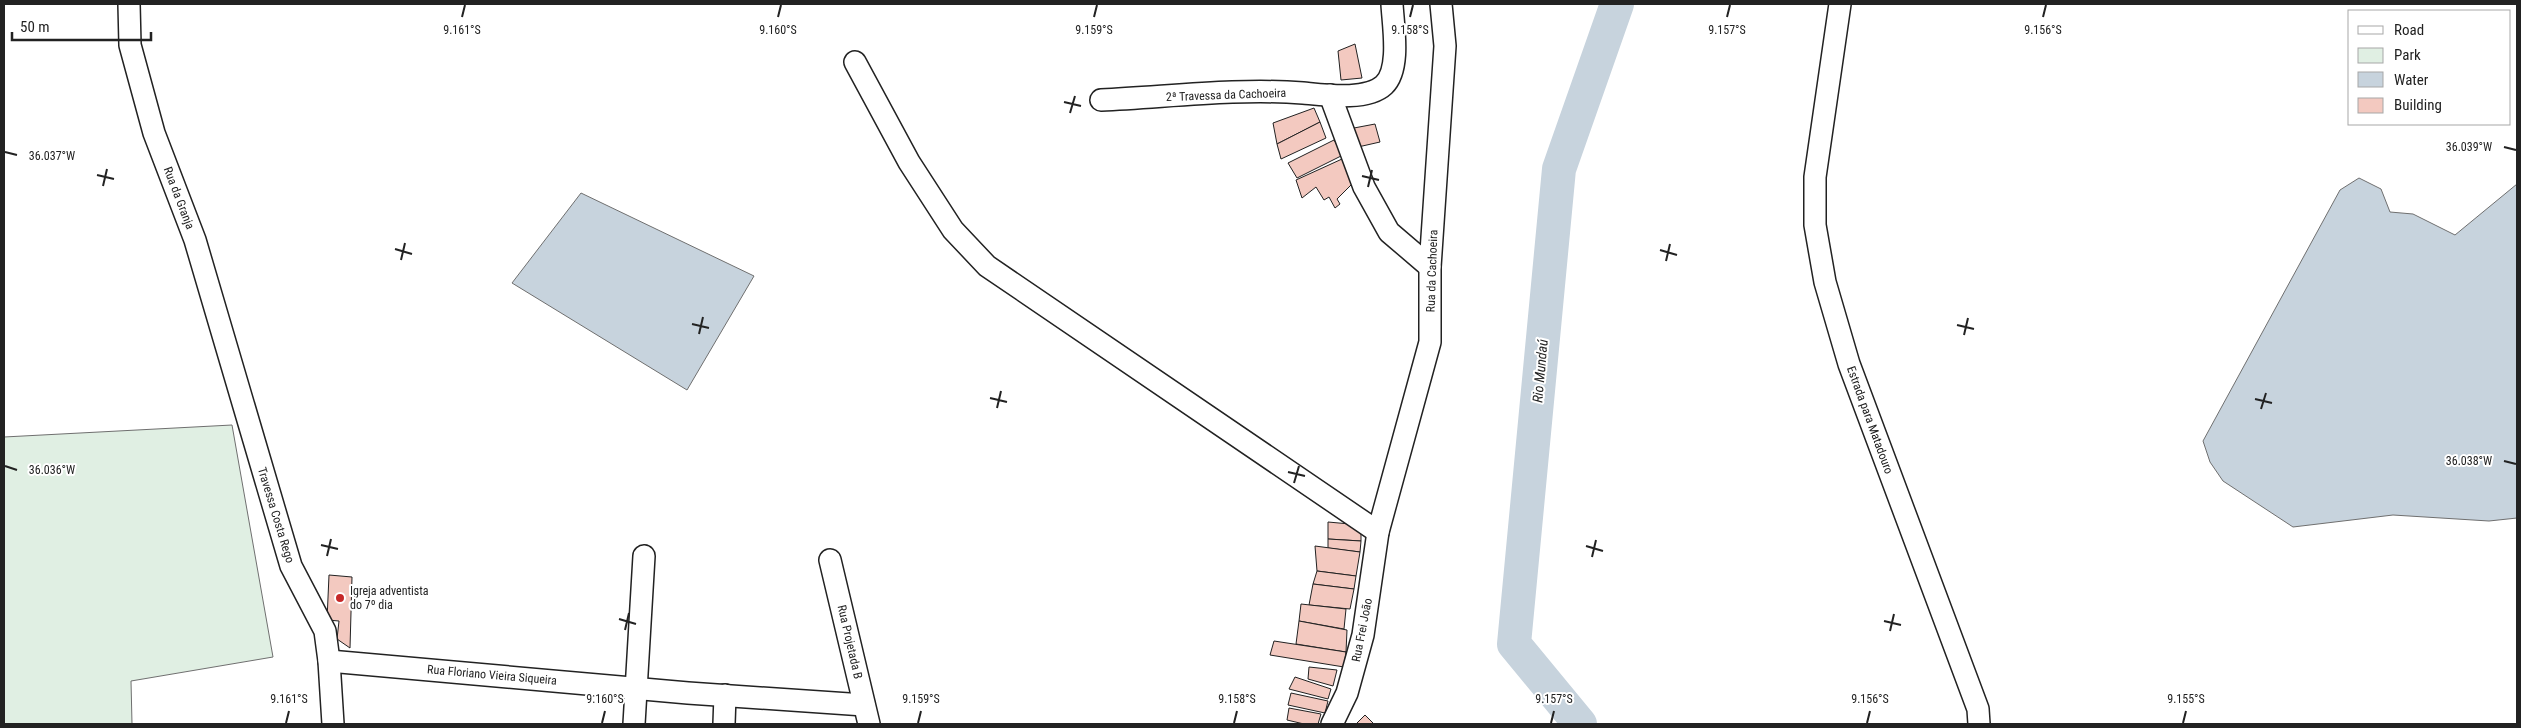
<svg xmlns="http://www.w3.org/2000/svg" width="2521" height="728" font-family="'Roboto Condensed',sans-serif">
<rect width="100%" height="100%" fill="#fff"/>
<polygon fill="#e0efe3" stroke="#6f6f6f" points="232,425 273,657 131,681 132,724 4,724 4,437"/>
<g fill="#c7d3dd" stroke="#6f6f6f">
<polygon points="2359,178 2381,189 2390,212 2413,214 2455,235 2517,184 2517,518 2489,521 2393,515 2293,527 2223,481 2210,462 2203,441 2340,190"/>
<polygon points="581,193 754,276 687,390 512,283"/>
</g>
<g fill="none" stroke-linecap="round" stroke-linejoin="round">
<polyline stroke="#c7d3dd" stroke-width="34" points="1580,724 1514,644 1559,169 1617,4"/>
</g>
<g fill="#f3c9c0" stroke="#222">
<polygon points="1355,44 1362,78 1341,80 1338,51"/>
<polygon points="1314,108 1320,122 1277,144 1273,123"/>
<polygon points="1320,122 1326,138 1281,159 1277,144"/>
<polygon points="1375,124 1380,142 1358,147 1354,128"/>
<polygon points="1334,140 1343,155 1297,178 1288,163"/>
<polygon points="1342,159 1352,184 1337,199 1340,204 1335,208 1329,197 1324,200 1316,187 1302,198 1296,180"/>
<polygon points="1328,522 1361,525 1361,541 1328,539"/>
<polygon points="1328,539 1361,541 1360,552 1328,548"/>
<polygon points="1315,546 1360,552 1356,576 1317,571"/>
<polygon points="1317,571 1356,576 1354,589 1313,584"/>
<polygon points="329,575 352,577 350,648 337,639 339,621 327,620"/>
<polygon points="1313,584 1354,589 1350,609 1309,605"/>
<polygon points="1301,604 1346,609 1344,629 1299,621"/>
<polygon points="1299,621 1347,630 1346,652 1296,644"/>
<polygon points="1274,641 1346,652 1344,667 1270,655"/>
<polygon points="1309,667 1337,670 1333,686 1308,679"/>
<polygon points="1295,677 1331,689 1328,699 1289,689"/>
<polygon points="1291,693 1328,701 1325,713 1288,705"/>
<polygon points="1289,708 1321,714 1318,724 1304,724 1287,720"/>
<polygon points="1365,715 1374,724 1356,724"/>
</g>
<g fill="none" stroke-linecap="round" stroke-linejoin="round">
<defs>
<g id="minor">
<polyline points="129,4 130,45 154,133 195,240 291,566 325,631 329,661 333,724"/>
<polyline points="1840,4 1815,177 1815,225 1825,282 1849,364 1978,709 1979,724"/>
<polyline points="855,62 909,162 953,230 987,266 1378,532"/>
<polyline points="1330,95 1364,187 1389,232 1430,267"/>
<path d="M1101,100C1168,97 1236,88 1303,93C1325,95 1367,101 1384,85C1401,69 1393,25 1392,4"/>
<polyline points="830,560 869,724"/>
<polyline points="329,661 688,693 864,705"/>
<polyline points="634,724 644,556"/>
<polyline points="724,724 725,695"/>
<polyline points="1332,724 1347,693 1363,635 1378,532 1430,342 1430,267 1445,46 1441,4"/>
</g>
</defs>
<use href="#minor" stroke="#222" stroke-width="24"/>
<use href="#minor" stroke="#fff" stroke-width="21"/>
</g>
<path fill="none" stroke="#222" stroke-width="2" d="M462,17L465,5M778,17L781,5M1094,17L1097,5M1410,17L1413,5M1727,17L1730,5M2043,17L2046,5M1064,102L1081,106M1070,113L1075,96M2504,147L2516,150M5,152L17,155M97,175L114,179M1362,176L1379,180M103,186L107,169M1368,187L1372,170M395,249L412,254M1660,250L1677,255M401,260L405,243M1666,261L1670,244M692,324L709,328M1957,325L1974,329M699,334L703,317M1964,335L1968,318M990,398L1007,402M2255,399L2272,403M997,408L1001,391M2261,409L2266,393M2504,461L2516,464M5,466L17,470M1288,472L1305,476M1294,483L1299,466M321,545L338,549M1586,546L1603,551M327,556L331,539M1592,557L1596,540M619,619L636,624M1884,621L1901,625M625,630L629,613M1890,631L1894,614M286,723L289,711M602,723L605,711M918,723L921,711M1234,723L1237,711M1551,723L1554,711M1867,723L1870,711M2183,723L2186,711"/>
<circle fill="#c62828" stroke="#fff" stroke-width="2" cx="340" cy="598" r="5"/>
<g text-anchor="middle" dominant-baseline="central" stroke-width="4" stroke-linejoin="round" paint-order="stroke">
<g font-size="12" fill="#222" stroke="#fff">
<text transform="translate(1226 95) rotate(-2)">2ª Travessa da Cachoeira</text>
<text transform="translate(179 198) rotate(69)">Rua da Granja</text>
<text transform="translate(1432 271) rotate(-88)">Rua da Cachoeira</text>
<text transform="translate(1870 420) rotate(70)">Estrada para Matadouro</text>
<text transform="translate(276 515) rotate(73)">Travessa Costa Rego</text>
<text transform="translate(1362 630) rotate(-79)">Rua Frei João</text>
<text transform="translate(850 642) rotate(77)">Rua Projetada B</text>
<text transform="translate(492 675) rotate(5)">Rua Floriano Vieira Siqueira</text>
</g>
<g font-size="12" fill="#222" stroke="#fff" text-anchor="start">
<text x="350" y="591">Igreja adventista<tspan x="350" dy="14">do 7º dia</tspan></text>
</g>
<g font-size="14" font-style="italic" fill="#222" stroke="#fff">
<text transform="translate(1540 371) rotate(-85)">Rio Mundaú</text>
</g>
</g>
<g font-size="12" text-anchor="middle" fill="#222" stroke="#fff" stroke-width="4" stroke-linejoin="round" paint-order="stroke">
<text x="462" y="34">9.161°S</text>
<text x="778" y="34">9.160°S</text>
<text x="1727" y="34">9.157°S</text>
<text x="1094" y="34">9.159°S</text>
<text x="1410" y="34">9.158°S</text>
<text x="2043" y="34">9.156°S</text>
<text x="2469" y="151">36.039°W</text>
<text x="52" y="160">36.037°W</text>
<text x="2469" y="465">36.038°W</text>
<text x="52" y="474">36.036°W</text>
<text x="289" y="703">9.161°S</text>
<text x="605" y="703">9.160°S</text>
<text x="921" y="703">9.159°S</text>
<text x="1237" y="703">9.158°S</text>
<text x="1554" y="703">9.157°S</text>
<text x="1870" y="703">9.156°S</text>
<text x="2186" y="703">9.155°S</text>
</g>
<rect width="2521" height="728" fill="none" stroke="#222222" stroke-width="10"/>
<rect x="2348" y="10" width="162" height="115" fill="#ffffff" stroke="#a7a7a7"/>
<rect x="2358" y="26" width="25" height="8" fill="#ffffff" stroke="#a7a7a7"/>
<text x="2394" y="35" font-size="15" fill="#222222">Road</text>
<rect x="2358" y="48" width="25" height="15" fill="#e0efe3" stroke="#a7a7a7"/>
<text x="2394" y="60" font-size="15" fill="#222222">Park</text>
<rect x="2358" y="72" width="25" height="15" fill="#c7d3dd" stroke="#a7a7a7"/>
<text x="2394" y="85" font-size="15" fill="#222222">Water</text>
<rect x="2358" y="98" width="25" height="15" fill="#f3c9c0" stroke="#a7a7a7"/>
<text x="2394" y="110" font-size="15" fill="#222222">Building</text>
<path d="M12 32v8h139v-8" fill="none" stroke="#222222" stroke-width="2.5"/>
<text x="20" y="32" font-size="15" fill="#222222" stroke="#ffffff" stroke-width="4" paint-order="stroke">50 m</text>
</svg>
